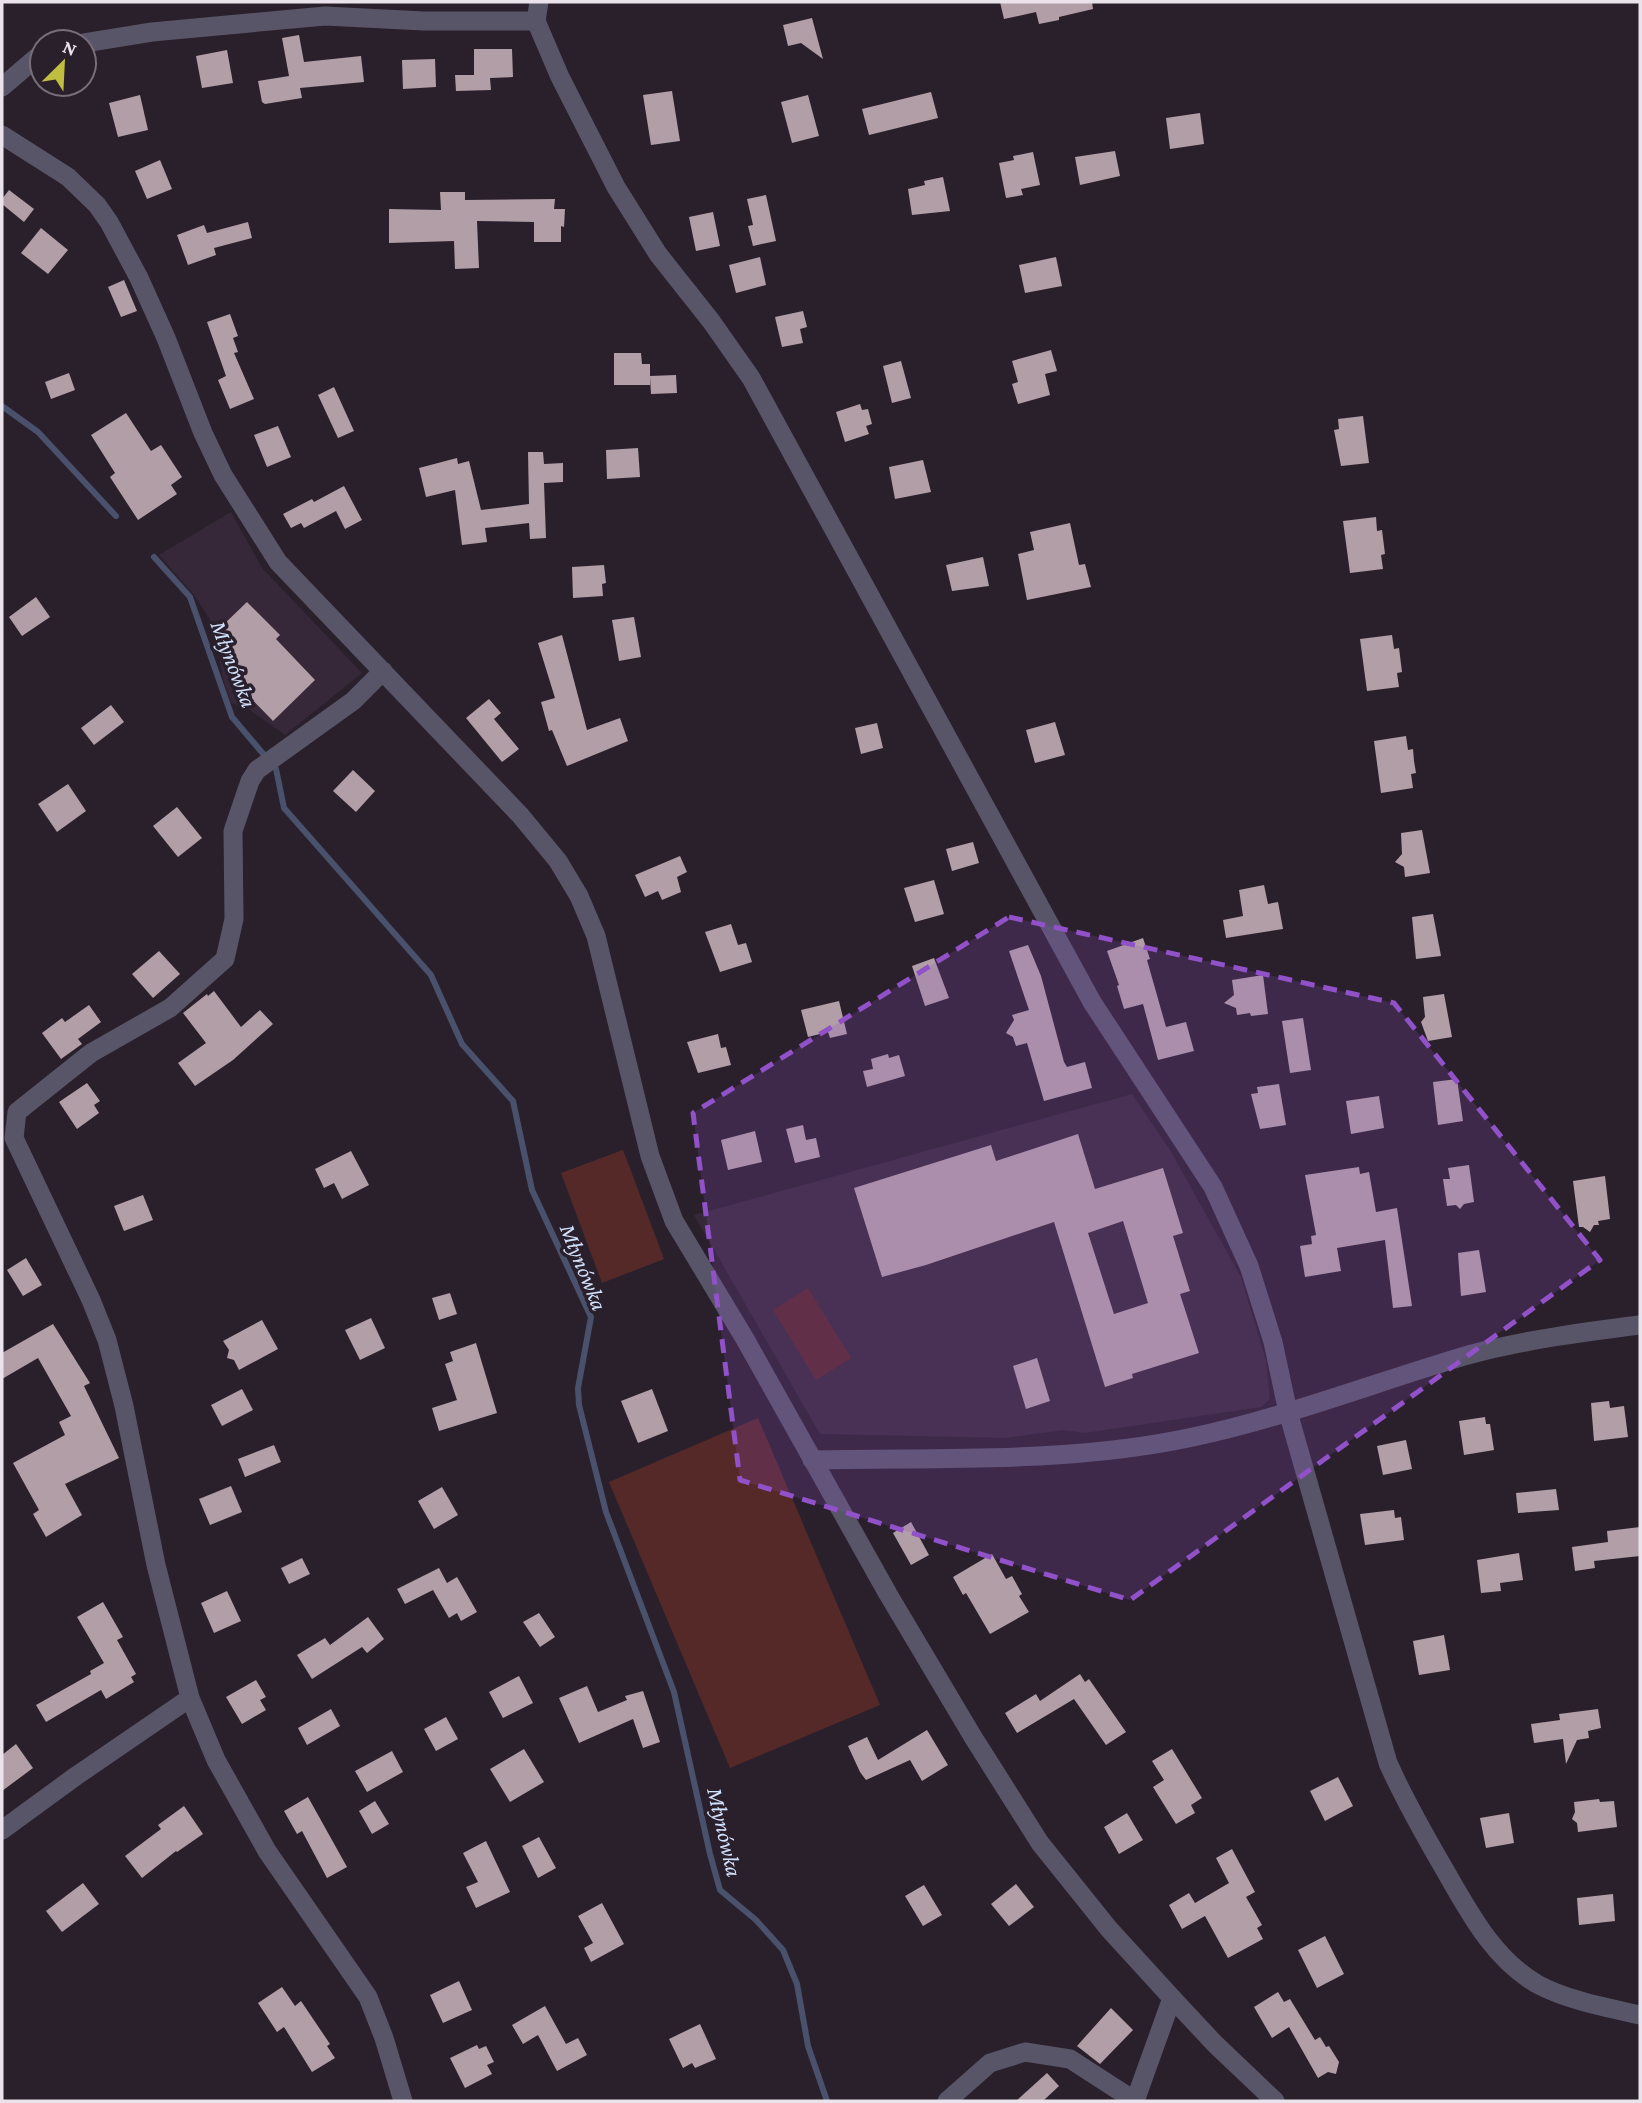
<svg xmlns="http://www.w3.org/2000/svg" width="1642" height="2103" font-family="'Crimson Pro',serif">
<rect width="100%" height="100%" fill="#2a202c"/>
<g fill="#372839">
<polygon points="231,512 262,568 362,673 285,735 250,710 231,703 222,676 215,627 194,595 159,555"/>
<polygon points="1132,1094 1170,1150 1241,1277 1266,1360 1270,1399 1261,1407 1085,1433 1064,1430 1005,1438 820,1434 694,1215"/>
</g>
<g fill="#562929">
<polygon points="623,1150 664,1259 602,1283 561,1173"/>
<polygon points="808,1288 851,1358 816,1380 773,1310"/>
<polygon points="758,1418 880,1705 730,1768 609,1482"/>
</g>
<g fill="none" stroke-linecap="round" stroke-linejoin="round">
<g stroke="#4a516c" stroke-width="6">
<polyline points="2,406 38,432 116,516"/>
<polyline points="154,557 190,597 232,717 276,769 284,808 431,975 462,1044 513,1101 532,1190 591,1317 578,1388 579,1405 606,1512 674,1692 710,1854 720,1890 756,1920 783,1950 797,1984 808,2046 827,2101"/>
</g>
</g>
<g fill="#b29ea6" fill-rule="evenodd">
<polygon points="1000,2 1092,2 1093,9 1059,17 1059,20 1039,24 1036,12 1004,19"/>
<polygon points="812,18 823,59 801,43 788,46 783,25"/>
<polygon points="299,35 304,62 361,56 364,82 300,88 302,98 265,104 262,102 258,81 289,76 282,38"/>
<polygon points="474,49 512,49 513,77 490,78 491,90 456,91 455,75 474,75"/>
<polygon points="227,50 233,83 202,88 196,56"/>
<polygon points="435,59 436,87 403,89 402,60"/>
<polygon points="672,91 680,141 651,145 643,95"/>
<polygon points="931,92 938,118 869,135 862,109"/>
<polygon points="140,95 148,130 118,137 109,103"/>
<polygon points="808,95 819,136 792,143 781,102"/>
<polygon points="1200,113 1204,144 1170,149 1166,118"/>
<polygon points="1115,151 1120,176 1080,185 1075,157"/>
<polygon points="1033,152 1040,185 1021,189 1023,195 1006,198 999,163 1014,160 1013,156"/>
<polygon points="160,160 172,189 147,199 135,171"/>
<polygon points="943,177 950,211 912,215 908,189 925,185 924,181"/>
<polygon points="9,190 34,209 24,222 2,204 2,199"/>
<polygon points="440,192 465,192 465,200 555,199 554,209 565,209 564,227 561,226 561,242 534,242 534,222 477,221 479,268 455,269 454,241 389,243 389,209 441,210"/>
<polygon points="766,195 776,241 753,246 748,226 753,225 747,199"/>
<polygon points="713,212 720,246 696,251 689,217"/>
<polygon points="248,222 252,238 214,248 216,255 188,265 177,235 204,225 207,233"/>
<polygon points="41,228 68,250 48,274 21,253"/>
<polygon points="760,257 766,285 736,293 729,265"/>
<polygon points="1056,257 1062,286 1025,293 1019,265"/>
<polygon points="124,280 137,311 121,317 108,287"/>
<polygon points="803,311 807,327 800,329 803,343 782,347 775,317"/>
<polygon points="230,314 238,336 233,338 238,352 234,353 254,399 230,409 218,380 226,376 207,322"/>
<polygon points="1051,350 1057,371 1045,374 1050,395 1018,404 1012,384 1018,382 1012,361"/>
<polygon points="614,353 641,353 642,364 650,364 650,376 676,375 677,393 651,394 650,377 650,385 614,385"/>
<polygon points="901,361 911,398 892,403 883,366"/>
<polygon points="69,373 75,390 51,399 45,382"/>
<polygon points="334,387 354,431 338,438 318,395"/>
<polygon points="860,404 862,410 868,409 872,424 866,426 869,434 845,442 836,412"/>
<polygon points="126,413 151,451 161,445 182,477 171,485 177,494 138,520 110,477 115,473 91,435"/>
<polygon points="1363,416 1369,463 1341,466 1334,430 1339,429 1338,419"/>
<polygon points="278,426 291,457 267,467 254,435"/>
<polygon points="638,448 640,477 607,479 606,450"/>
<polygon points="528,452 543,452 544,464 563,463 563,482 544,483 546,538 530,539 529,523 485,528 487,542 462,545 455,490 426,497 419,468 457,458 458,464 469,461 481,510 529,504"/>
<polygon points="923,460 931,492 895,499 889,467"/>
<polygon points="344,486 362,520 345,529 336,511 304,528 301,523 291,528 283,514 312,499 314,502"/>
<polygon points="1376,517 1377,531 1382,530 1385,554 1381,555 1383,569 1350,573 1343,521"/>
<polygon points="1070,523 1079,565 1085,564 1091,587 1027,600 1018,554 1034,550 1030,532"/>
<polygon points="983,557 989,586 952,591 946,565"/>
<polygon points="604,565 606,583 602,584 603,596 573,598 572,567"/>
<polygon points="36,597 50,617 22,636 9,617"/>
<polygon points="247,602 280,635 276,639 315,680 273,721 233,680 222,626"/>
<polygon points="634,617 641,657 619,661 612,620"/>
<polygon points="562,635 587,730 620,718 628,741 567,766 552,730 549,731 541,702 555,698 538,643"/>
<polygon points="1392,635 1394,649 1399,648 1402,672 1397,673 1399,687 1367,691 1360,639"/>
<polygon points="489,699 501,713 494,719 519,749 502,762 466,718"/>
<polygon points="111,705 124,722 94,745 81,728"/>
<polygon points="1055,722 1065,755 1035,763 1026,730"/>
<polygon points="877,723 883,748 861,754 855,728"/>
<polygon points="1406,736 1408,750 1413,749 1414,761 1416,773 1411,774 1413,788 1381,793 1374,741"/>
<polygon points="353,770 375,791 356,812 333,791"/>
<polygon points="68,784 86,811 57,832 38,804"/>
<polygon points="177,807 202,838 178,857 153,826"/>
<polygon points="1422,830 1430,873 1405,877 1404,867 1395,862 1402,854 1401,833"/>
<polygon points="973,842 979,863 952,871 946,849"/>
<polygon points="680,856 687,872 677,877 681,892 662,900 658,891 645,897 635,875"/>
<polygon points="934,880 944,914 915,922 904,888"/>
<polygon points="1264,885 1268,904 1278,902 1283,929 1226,938 1223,920 1243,916 1239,890"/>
<polygon points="1433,914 1441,956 1416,959 1412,917"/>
<polygon points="731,924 738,945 746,943 752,962 720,972 705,932"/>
<polygon points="1143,938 1150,959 1147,960 1166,1027 1186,1022 1194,1051 1158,1060 1143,1004 1124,1009 1117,986 1119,985 1107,951"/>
<polygon points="1028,945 1041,976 1064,1062 1067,1067 1085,1062 1092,1088 1044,1101 1027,1043 1016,1046 1013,1037 1006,1033 1014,1020 1012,1015 1029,1010 1009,951"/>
<polygon points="159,951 180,974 153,998 132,974"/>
<polygon points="934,958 949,998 925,1006 912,966"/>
<polygon points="1263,975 1268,1014 1251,1016 1250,1013 1237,1015 1236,1008 1224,1003 1234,995 1232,980"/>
<polygon points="214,991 241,1027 260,1010 273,1024 233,1060 195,1086 178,1063 206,1043 183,1013 207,994 208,996"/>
<polygon points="1444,994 1452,1037 1428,1041 1421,1022 1425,1017 1423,997"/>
<polygon points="839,1001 847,1034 830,1038 828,1032 808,1037 801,1010"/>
<polygon points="89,1005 101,1022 78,1039 82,1044 61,1059 42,1033 62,1018 65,1022"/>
<polygon points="1303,1018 1311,1070 1290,1073 1282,1021"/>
<polygon points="718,1034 721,1048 726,1047 731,1065 698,1073 687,1042"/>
<polygon points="888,1054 889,1058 899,1055 905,1076 867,1087 863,1071 873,1069 871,1059"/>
<polygon points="1457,1079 1463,1121 1438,1125 1433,1082"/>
<polygon points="87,1083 100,1101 94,1105 99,1113 77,1129 59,1102"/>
<polygon points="1279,1084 1286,1125 1260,1129 1251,1094 1258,1093 1257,1087"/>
<polygon points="1379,1096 1384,1128 1351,1134 1346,1101"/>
<polygon points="803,1125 806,1140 816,1138 820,1157 795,1163 786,1129"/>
<polygon points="755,1131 762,1162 728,1170 721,1140"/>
<path d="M1078,1134L1095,1189L1163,1168L1183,1233L1173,1236L1190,1291L1180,1294L1199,1353L1132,1374L1133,1378L1105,1387L1054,1222L926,1265L882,1277L854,1188L991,1145L996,1161ZM1123,1221L1148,1303L1114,1314L1088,1233Z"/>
<polygon points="351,1151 369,1185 342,1199 334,1183 324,1188 315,1169"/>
<polygon points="1469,1165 1474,1202 1464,1204 1460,1209 1456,1205 1447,1206 1443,1179 1450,1179 1448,1168"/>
<polygon points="1359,1167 1360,1174 1369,1172 1376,1212 1397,1208 1412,1306 1393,1308 1385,1240 1337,1248 1341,1271 1305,1277 1300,1246 1312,1244 1311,1236 1316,1235 1305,1175"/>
<polygon points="1605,1176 1610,1219 1598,1221 1599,1225 1594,1225 1590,1232 1583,1227 1579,1227 1573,1181"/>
<polygon points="143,1195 153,1220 124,1231 114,1206"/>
<polygon points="1479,1250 1486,1292 1461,1296 1458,1253"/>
<polygon points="26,1258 42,1285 23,1296 7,1270"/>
<polygon points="450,1293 457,1314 439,1320 432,1298"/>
<polygon points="371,1318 385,1348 360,1360 345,1330"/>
<polygon points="262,1320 278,1349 239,1370 234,1360 227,1358 229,1350 223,1341"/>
<polygon points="53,1324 90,1383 84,1386 119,1458 65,1484 82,1515 46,1537 33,1514 39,1510 13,1463 65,1435 59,1422 71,1416 38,1358 2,1379 2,1353"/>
<polygon points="476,1343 497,1413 439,1431 432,1408 457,1400 445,1364 453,1361 450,1352"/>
<polygon points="1037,1358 1050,1401 1026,1409 1013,1366"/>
<polygon points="242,1389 253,1410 222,1426 211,1405"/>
<polygon points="652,1389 668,1431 638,1443 621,1401"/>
<polygon points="1609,1401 1610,1408 1624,1406 1628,1437 1594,1441 1591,1403"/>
<polygon points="1485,1417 1486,1424 1490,1424 1494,1450 1464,1455 1459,1421"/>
<polygon points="1406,1440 1412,1469 1383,1475 1377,1446"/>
<polygon points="274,1445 281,1462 245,1477 238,1459"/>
<polygon points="231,1486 242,1512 210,1525 199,1499"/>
<polygon points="442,1487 458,1515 434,1529 418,1501"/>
<polygon points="1556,1489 1559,1510 1518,1513 1516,1493"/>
<polygon points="1394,1510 1395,1518 1401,1517 1404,1540 1365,1545 1360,1514"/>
<polygon points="911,1522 929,1555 911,1565 893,1533"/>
<polygon points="1640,1527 1640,1556 1594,1561 1595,1568 1575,1571 1572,1547 1608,1542 1607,1531"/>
<polygon points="1519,1553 1523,1580 1500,1583 1501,1591 1481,1593 1477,1560"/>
<polygon points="992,1554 1006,1579 1012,1576 1022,1594 1019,1596 1029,1612 990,1634 966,1593 963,1595 953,1577"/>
<polygon points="302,1558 310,1574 289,1584 281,1568"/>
<polygon points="439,1568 447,1583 457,1577 477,1612 461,1621 457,1613 449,1618 433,1590 405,1604 397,1589"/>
<polygon points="227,1591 241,1621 214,1633 201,1603"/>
<polygon points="103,1602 123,1637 117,1640 136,1674 131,1677 134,1682 106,1699 101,1690 46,1722 36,1705 91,1674 90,1671 104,1663 77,1617"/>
<polygon points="539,1613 555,1637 540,1647 523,1622"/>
<polygon points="368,1617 384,1639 367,1653 362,1647 312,1679 297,1655 325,1638 330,1645"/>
<polygon points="1444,1635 1450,1670 1419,1675 1413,1641"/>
<polygon points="1080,1674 1085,1682 1089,1679 1126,1732 1106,1745 1074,1699 1017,1733 1005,1713 1036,1694 1040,1701"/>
<polygon points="519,1676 533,1703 503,1718 489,1692"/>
<polygon points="256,1680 266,1697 260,1700 266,1710 242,1724 226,1697"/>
<polygon points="587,1686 598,1712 627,1700 625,1696 643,1691 660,1742 643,1748 633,1719 579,1743 559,1698"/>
<polygon points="331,1709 340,1726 307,1745 298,1728"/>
<polygon points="1598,1709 1601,1728 1588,1731 1589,1738 1577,1740 1566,1764 1563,1739 1534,1743 1531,1724 1560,1720 1559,1714"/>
<polygon points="446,1717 458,1739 436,1751 424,1729"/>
<polygon points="927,1730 948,1765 922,1781 910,1760 866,1780 860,1772 848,1746 867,1737 878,1760"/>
<polygon points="16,1744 33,1768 2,1791 2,1755"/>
<polygon points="524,1749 544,1782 510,1802 490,1769"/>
<polygon points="1172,1749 1202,1798 1191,1805 1195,1813 1176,1824 1153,1787 1164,1780 1152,1761"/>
<polygon points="392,1751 403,1772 367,1792 355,1771"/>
<polygon points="1338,1777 1353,1806 1325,1821 1310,1791"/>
<polygon points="308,1797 347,1867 327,1878 302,1831 297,1834 284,1811"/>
<polygon points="1599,1799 1600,1802 1614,1801 1617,1827 1578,1832 1577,1823 1572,1819 1575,1812 1574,1802"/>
<polygon points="375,1801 389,1824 372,1834 359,1811"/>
<polygon points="184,1806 203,1834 177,1852 176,1851 142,1878 125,1856 161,1829 158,1825"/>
<polygon points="1127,1813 1143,1840 1119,1854 1104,1827"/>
<polygon points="1509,1813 1514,1843 1486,1848 1480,1818"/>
<polygon points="539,1837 556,1868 538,1878 522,1846"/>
<polygon points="486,1841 510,1892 476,1908 466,1887 478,1882 463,1853"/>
<polygon points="1232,1849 1255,1892 1246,1897 1262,1925 1257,1928 1263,1939 1228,1958 1205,1916 1182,1929 1169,1905 1189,1893 1195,1903 1229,1883 1216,1858"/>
<polygon points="83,1883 99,1904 62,1932 46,1911"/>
<polygon points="1016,1884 1034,1907 1009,1926 991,1904"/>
<polygon points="924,1885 942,1915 923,1926 905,1896"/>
<polygon points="1613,1894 1615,1921 1579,1925 1577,1898"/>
<polygon points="602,1903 624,1944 591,1962 584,1948 593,1943 578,1916"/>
<polygon points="1325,1936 1344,1974 1317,1988 1298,1950"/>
<polygon points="459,1981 472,2010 443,2023 430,1995"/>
<polygon points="282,1987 295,2006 301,2001 330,2044 327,2046 335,2058 312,2072 284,2027 277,2032 258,2003"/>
<polygon points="1278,1992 1284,2002 1290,1999 1315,2040 1320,2037 1326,2047 1329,2046 1339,2062 1336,2074 1328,2072 1318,2078 1289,2027 1272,2038 1254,2007"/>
<polygon points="545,2006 566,2044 578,2038 587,2055 557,2071 538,2035 523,2044 512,2025"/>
<polygon points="1111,2008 1133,2030 1100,2064 1077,2046"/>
<polygon points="700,2024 716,2059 695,2068 692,2063 683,2068 669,2039"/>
<polygon points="477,2045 479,2049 486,2046 494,2062 487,2065 492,2074 465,2088 450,2058"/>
<polygon points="1047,2073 1059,2086 1043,2101 1016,2101"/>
</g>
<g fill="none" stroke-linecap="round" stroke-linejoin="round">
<g stroke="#585568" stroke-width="19">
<path d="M539,2L536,21L560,77L616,187L658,254L711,321L751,378L1092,1002L1213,1187L1249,1266L1273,1342L1288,1412L1388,1763C1405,1801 1425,1836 1446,1872C1470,1914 1494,1959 1537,1984C1566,2000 1608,2008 1640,2015"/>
<polyline points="84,43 152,32 325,16 424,21 536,21"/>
<polyline points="2,87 36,58 42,56"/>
<polyline points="383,671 353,701 257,770 250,781 233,831 234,919 225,959 170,1008 91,1053 17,1112 14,1138 91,1300 107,1340 124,1406 156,1565 190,1698 216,1760 267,1851 368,1997 384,2038 403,2101"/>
<polyline points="2,1830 76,1776 190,1698"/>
<polyline points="947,2101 990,2063 1025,2052 1070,2059 1135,2101 1172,1998"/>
</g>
<g stroke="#585568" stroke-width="19">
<polyline points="2,135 68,177 97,205 109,222 139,278 166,338 203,433 223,475 278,562 520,815 558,861 579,896 596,936 650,1156 674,1221 745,1339 888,1594 973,1737 1040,1843 1109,1929 1172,1998 1215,2044 1275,2101"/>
<path d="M812,1460C939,1457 1068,1464 1193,1437C1287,1417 1376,1382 1468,1355C1524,1340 1583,1332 1640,1325"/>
</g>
</g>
<path fill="#9151c8" fill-opacity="0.2" stroke="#9151c8" stroke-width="5" stroke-dasharray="14 9" stroke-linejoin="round" d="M1009,917L1394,1003L1600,1260L1130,1600L740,1480L693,1113Z"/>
<g text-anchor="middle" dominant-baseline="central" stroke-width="7" stroke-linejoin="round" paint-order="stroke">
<g font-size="23" font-style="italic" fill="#d2e1fc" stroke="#2a202c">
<text transform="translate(234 664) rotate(69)">Młynówka</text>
<text transform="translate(584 1267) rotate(68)">Młynówka</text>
<text transform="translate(725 1832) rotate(77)">Młynówka</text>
</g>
</g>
<rect width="1642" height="2103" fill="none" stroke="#eae3eb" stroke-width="7"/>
<g transform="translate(63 63) rotate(24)"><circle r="33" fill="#2a202c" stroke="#776e78" stroke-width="2"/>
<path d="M0-5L12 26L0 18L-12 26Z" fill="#bfbe41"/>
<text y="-10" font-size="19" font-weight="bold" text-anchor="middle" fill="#eae3eb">N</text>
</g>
</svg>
